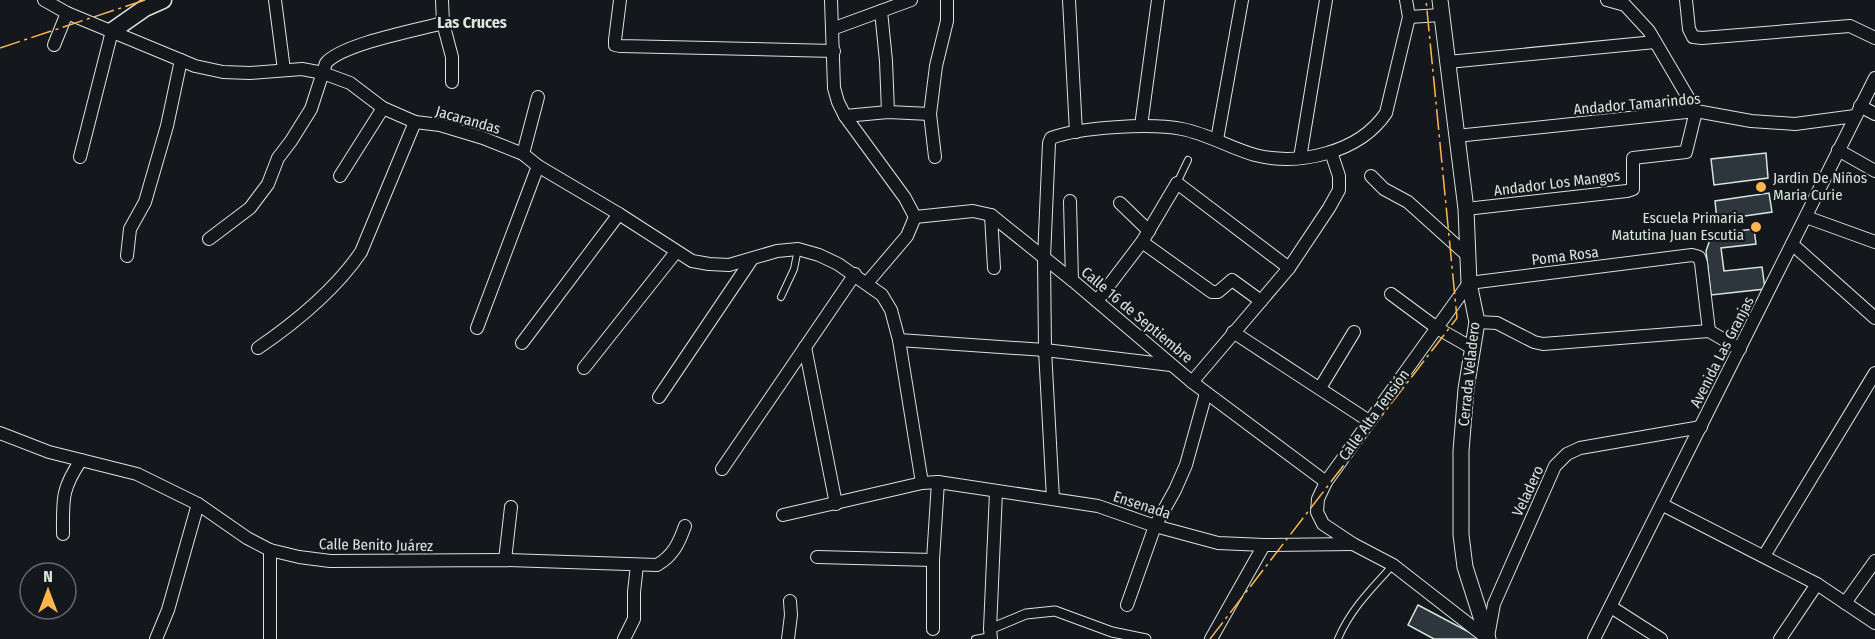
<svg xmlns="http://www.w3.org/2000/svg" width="1875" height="639" font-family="'Fira Sans Condensed',sans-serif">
<rect width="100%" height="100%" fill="#14181c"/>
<g fill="#2c363c" stroke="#d8e6dc" stroke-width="1.5">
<polygon points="1766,153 1768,178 1714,185 1711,159"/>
<polygon points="1769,193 1772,212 1717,220 1715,201"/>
<polygon points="1754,229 1756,244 1721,248 1724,271 1762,267 1765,289 1711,295 1706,251 1712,234"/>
<polygon points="1418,605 1482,639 1434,639 1408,625"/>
</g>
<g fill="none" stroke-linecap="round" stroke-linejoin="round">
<defs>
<g id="service">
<polyline points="1177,183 1188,160"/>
<polyline points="781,297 794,269 798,249"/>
<polyline points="975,639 991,636"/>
<path d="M1338,639C1350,610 1372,588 1393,565"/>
</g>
<polyline id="pedestrian" points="990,629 1026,614 1055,611 1112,632 1146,639"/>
<g id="minor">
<polyline points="44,0 67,13 195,66 223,72 250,73 302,69 323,73 350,83 383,108 415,122 440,125 483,138 523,154 538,166 619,214 692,261 709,264 729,265 777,251 798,249 819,255 838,264 882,295 891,310 899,340 922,483"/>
<polyline points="275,0 284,70"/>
<polyline points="442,0 443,23 452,57 452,82"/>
<polyline points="620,0 615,40 615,45 620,46 834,51"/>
<polyline points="831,0 834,88 838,102 845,116 905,198 915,217"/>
<polyline points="1069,0 1076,132"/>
<polyline points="1686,0 1689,29 1693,37 1702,38 1850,26 1875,38"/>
<polyline points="881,11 886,61 888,112"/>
<polyline points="1409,17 1441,15"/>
<polyline points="832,29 911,0"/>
<polyline points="54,45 67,13"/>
<polyline points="1448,62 1655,42"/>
<polyline points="1860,106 1875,114"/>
<polyline points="845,116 888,112 930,114"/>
<polyline points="1141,126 1158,0"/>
<polyline points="1456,136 1696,111 1751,121 1795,124 1855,116"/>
<polyline points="1217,140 1242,0"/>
<polyline points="1838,150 1875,171"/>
<polyline points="523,154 538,97"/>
<polyline points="80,157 112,31"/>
<polyline points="935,157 930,114 936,66 947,21 947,0"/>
<polyline points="1300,158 1326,0"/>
<polyline points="340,176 383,108"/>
<polyline points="1371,176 1384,189 1408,202 1468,256"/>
<polyline points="1070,201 1072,280"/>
<polyline points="1120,203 1149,231"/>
<polyline points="1466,209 1627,191 1633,189 1633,158 1686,152 1696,111 1649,31 1625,5 1607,0"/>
<polyline points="991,215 994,268"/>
<polyline points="915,217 973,211 991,215 1072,280 1192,382 1326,482"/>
<polyline points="1806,217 1875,242"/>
<path d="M209,239L250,208L268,184L278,158L291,141L311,109L326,63C342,44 417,30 443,23"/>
<polyline points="1142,242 1212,292 1218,292 1232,280 1261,301"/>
<polyline points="1792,244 1875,318"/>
<polyline points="127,256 130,229 145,202 167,126 181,60"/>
<polyline points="867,283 907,236 915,217"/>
<polyline points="1391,294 1437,328 1472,348"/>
<polyline points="1097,301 1142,242 1177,183 1289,268"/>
<polyline points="1477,322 1497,323 1534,342 1543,344 1709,331 1740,349"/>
<polyline points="477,328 538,166"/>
<polyline points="1233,332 1369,421"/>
<polyline points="899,340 1045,350 1171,365"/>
<polyline points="522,343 619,214"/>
<polyline points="805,347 836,504"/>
<path d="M258,348C296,322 335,290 361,252L415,122"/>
<polyline points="584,368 676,252"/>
<polyline points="1192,382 1289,268 1329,208 1339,190 1339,176 1331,152"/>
<polyline points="1320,388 1354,332"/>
<polyline points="659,397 752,259"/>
<path d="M0,433L49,452L137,474L198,504L247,538L270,550L299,557L330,561L505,560L657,565C673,556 679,543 685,526"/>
<polyline points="722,469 855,274"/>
<path d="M1053,499L1045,350L1044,258L1049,143L1051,138C1080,127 1151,123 1182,129C1208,134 1230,148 1255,155C1299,166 1359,153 1386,113L1409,17L1406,0"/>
<polyline points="1663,505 1817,584 1875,623"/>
<polyline points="783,515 922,483 938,482 1098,506 1155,526 1218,543 1264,545 1353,544"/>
<path d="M63,534C63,499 61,490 81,460"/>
<polyline points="1764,556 1875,373"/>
<polyline points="817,557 933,560"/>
<polyline points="505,560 511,507"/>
<polyline points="1845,603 1875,561"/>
<polyline points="1127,605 1155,526 1175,490 1186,465 1206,393"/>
<polyline points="1611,607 1661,639"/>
<polyline points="933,629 933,560 938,482"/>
<polyline points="1488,637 1494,604 1555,466 1567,454 1580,448 1701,427"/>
<polyline points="156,639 168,610 198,504"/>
<polyline points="270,639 270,550"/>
<polyline points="624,639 634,619 634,592 637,565"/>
<polyline points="788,639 791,615 790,601"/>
<polyline points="991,639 990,629 996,492"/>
<polyline points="1211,639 1264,545"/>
<polyline points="1488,639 1393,565 1353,544 1323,524 1317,512 1318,499 1326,482 1469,283 1692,255 1699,257 1701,263 1709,331"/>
<polyline points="1594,639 1875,78"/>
<polyline points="1780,639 1817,584"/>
</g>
<polyline id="tertiary" points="1440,0 1466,209 1469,283 1477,322 1466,389 1461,451 1461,535 1465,567 1488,639"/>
<polyline id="secondary" points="112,31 145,8 163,0"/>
</defs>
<use href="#service" stroke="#d8e6dc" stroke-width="8"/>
<use href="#pedestrian" stroke="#d8e6dc" stroke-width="11"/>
<use href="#minor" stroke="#d8e6dc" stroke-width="14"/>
<use href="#tertiary" stroke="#d8e6dc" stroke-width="17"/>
<use href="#secondary" stroke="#d8e6dc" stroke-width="19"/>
<use href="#service" stroke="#14181c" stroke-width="6"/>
<use href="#pedestrian" stroke="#14181c" stroke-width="9"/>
<use href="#minor" stroke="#14181c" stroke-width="12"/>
<use href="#tertiary" stroke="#14181c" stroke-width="15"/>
<use href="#secondary" stroke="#14181c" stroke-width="16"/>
<g stroke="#ffb74d" stroke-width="1.5" stroke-dasharray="21 4.5 3 4.5" stroke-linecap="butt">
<polyline points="0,48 145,0"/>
<polyline points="1210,639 1457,318 1426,0"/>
</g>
</g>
<g fill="#ffb74d" stroke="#14181c" stroke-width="2">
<circle cx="1761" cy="187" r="6"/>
<circle cx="1756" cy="227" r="6"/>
</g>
<g text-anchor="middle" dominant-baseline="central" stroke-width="4.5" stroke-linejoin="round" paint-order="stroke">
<g font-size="15" fill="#d8e6dc" stroke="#14181c">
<text transform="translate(1637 104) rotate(-5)">Andador Tamarindos</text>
<text transform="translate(468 120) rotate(16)">Jacarandas</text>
<text transform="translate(1557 183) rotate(-7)">Andador Los Mangos</text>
<text transform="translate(1565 256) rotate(-7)">Poma Rosa</text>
<text transform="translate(1137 315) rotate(40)">Calle 16 de Septiembre</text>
<text transform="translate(1722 352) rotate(-63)">Avenida Las Granjas</text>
<text transform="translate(1469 374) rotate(-84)">Cerrada Veladero</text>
<text transform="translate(1374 415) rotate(-54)">Calle Alta Tensión</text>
<text transform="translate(1528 491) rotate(-65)">Veladero</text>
<text transform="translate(1142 505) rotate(18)">Ensenada</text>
<text transform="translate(376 545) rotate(1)">Calle Benito Juárez</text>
</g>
<g font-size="15" fill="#d8e6dc" stroke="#14181c" text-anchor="start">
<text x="1773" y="178">Jardin De Niños<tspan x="1773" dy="17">Maria Curie</tspan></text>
<text x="1744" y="218" text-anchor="end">Escuela Primaria<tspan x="1744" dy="17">Matutina Juan Escutia</tspan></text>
</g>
<g font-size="16" font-weight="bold" fill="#d8e6dc" stroke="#14181c">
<text x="472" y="22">Las Cruces</text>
</g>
</g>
<g transform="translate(48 591)"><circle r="28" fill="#14181c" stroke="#626a69" stroke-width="1.5"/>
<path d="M0-4.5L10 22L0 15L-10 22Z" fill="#ffb74d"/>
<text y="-9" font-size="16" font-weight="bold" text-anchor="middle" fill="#d8e6dc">N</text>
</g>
</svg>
